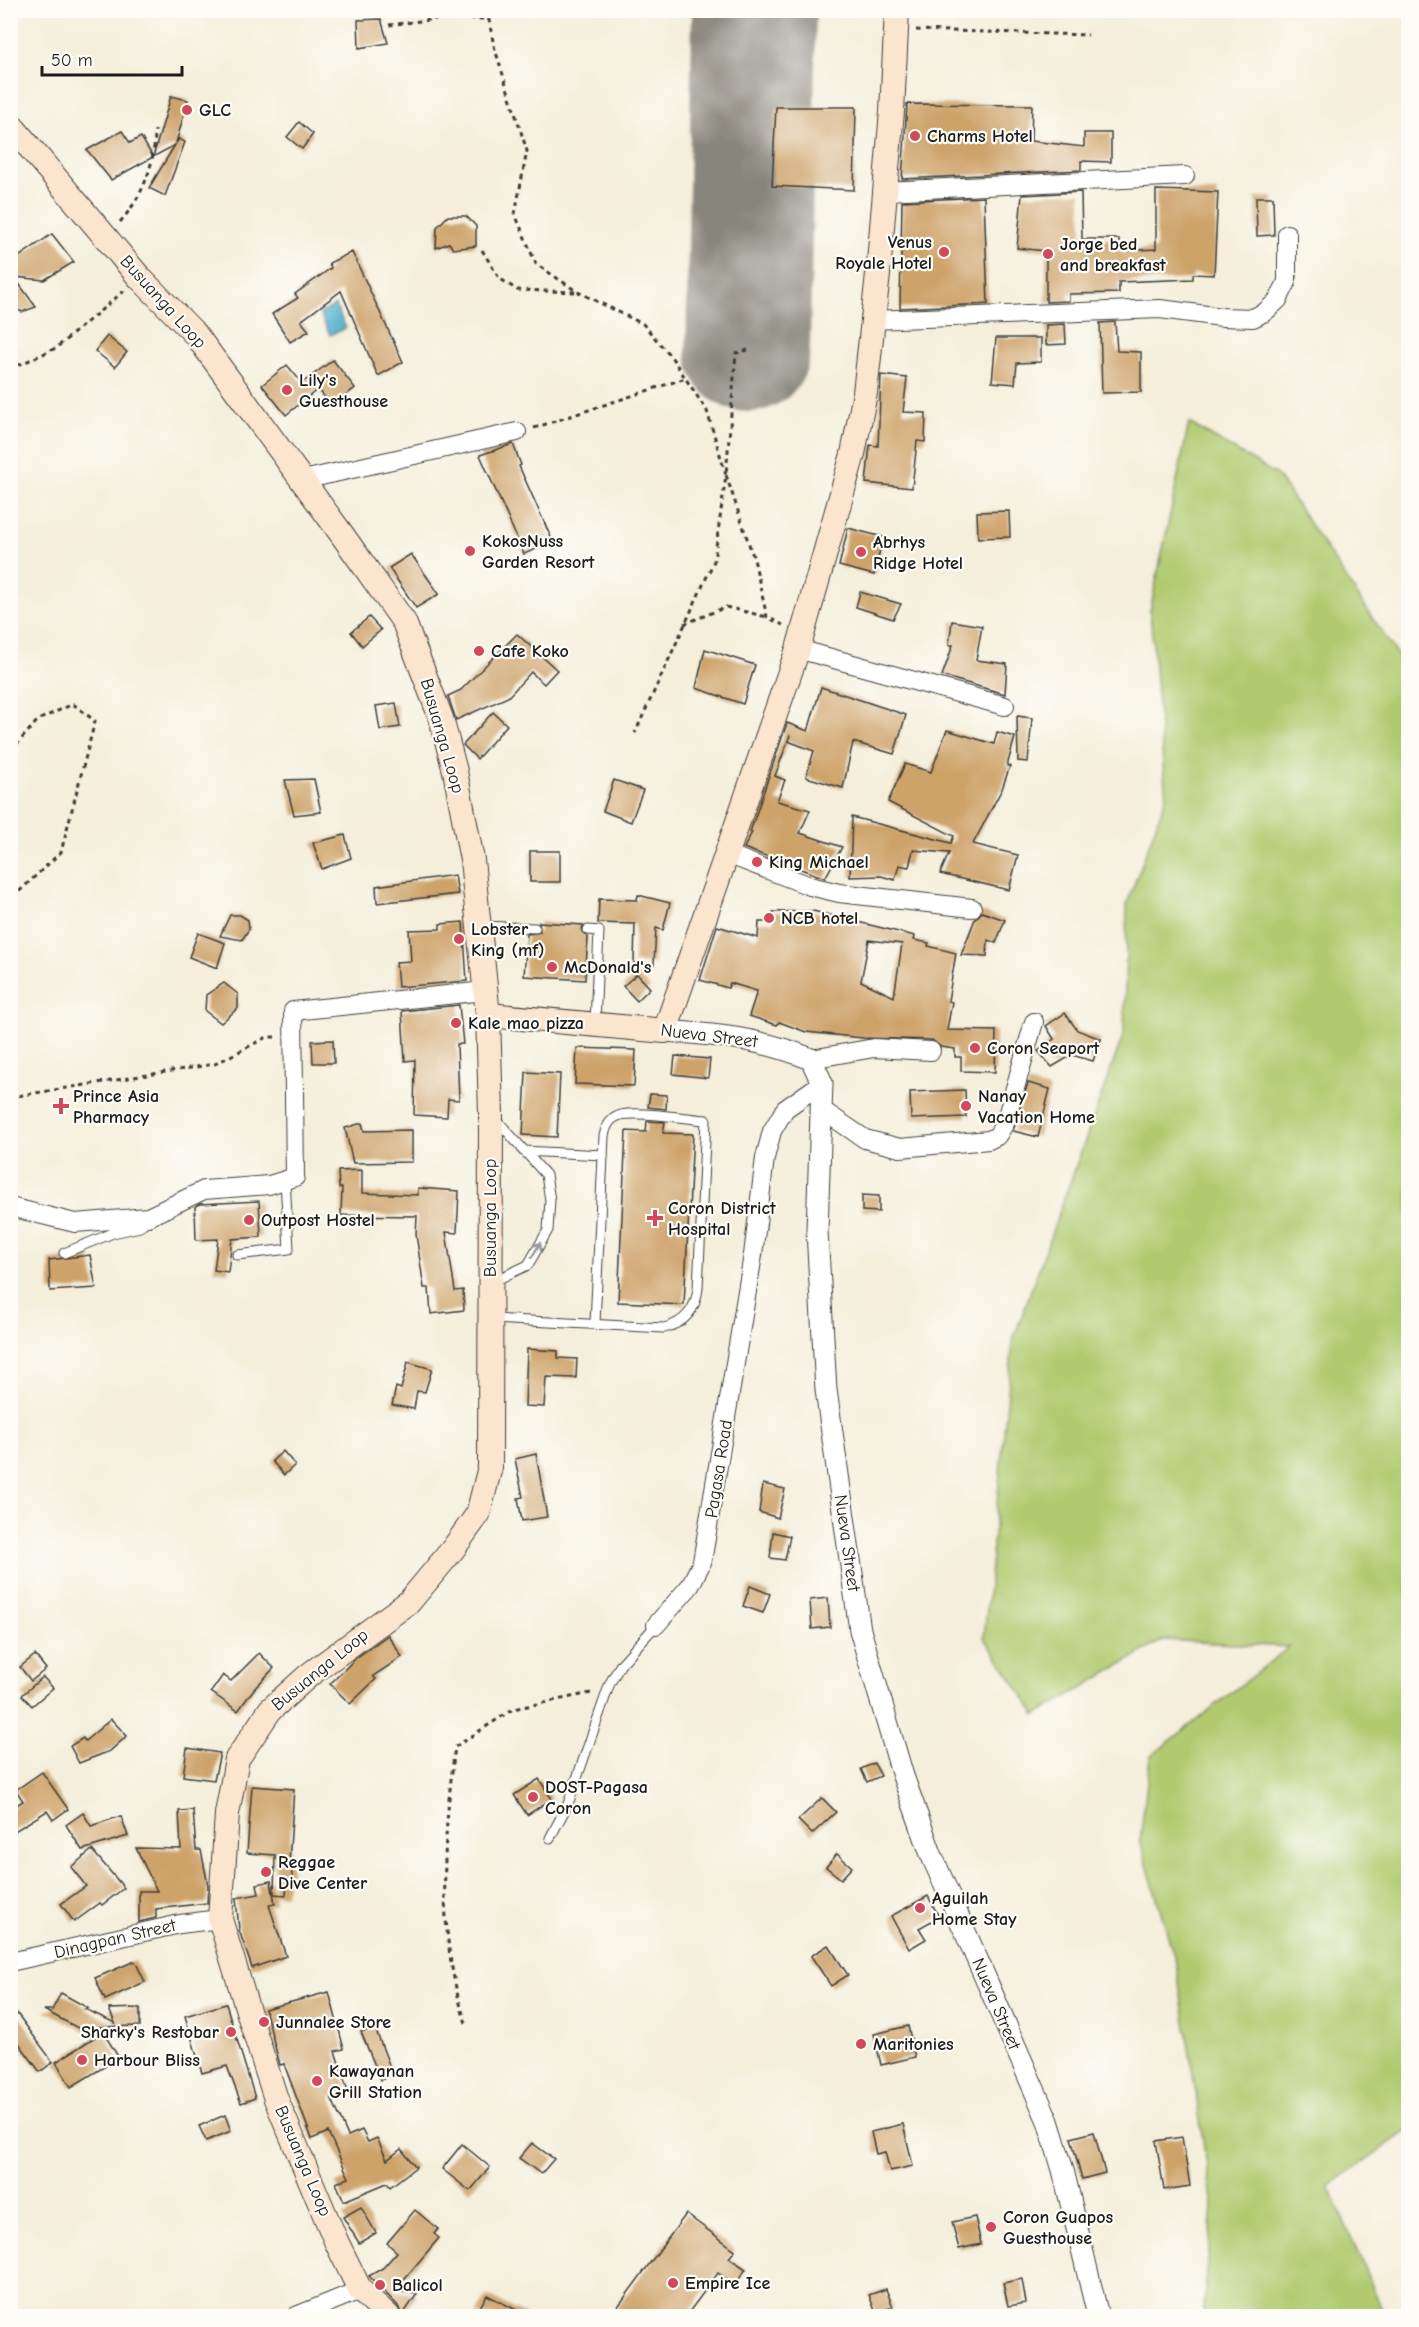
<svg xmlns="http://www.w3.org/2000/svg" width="1419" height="2327" font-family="'Comic Neue',sans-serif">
<rect width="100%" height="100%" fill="#fdfcf7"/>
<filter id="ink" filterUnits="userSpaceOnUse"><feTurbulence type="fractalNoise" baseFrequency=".0167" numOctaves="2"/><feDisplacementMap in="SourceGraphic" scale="12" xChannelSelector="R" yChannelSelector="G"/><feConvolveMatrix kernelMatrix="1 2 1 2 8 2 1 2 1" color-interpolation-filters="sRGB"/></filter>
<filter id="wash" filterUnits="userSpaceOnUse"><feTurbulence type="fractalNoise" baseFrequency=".008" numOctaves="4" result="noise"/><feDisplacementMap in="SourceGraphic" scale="24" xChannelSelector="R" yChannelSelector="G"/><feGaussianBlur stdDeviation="1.35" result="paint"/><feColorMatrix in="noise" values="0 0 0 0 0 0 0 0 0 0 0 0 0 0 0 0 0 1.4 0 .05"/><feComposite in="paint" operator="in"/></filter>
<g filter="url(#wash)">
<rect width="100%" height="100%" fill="#f4eeda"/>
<polygon fill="#b1ca6f" stroke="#667346" stroke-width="1.5" points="1189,423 1277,475 1408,671 1408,2130 1329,2186 1385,2316 1203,2316 1213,2206 1176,1963 1140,1841 1150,1757 1289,1647 1163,1640 1036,1715 984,1637 1013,1340 1124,1033 1127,904 1166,798 1150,611"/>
<polygon fill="#4cadcb" stroke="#346474" stroke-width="1.5" points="335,305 346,328 330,335 320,314"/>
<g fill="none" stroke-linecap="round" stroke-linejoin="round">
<polyline stroke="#88857b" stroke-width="124" points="748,350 754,10"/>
</g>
<g id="blocks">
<g fill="#cea36a" fill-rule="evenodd">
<polygon points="381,19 388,43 359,48 358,20"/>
<polygon points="171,96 188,100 176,143 179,139 185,142 165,196 149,188 175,145 153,157"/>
<polygon points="907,104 1032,105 1031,141 1084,147 1084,133 1111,133 1111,162 1081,161 1081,170 902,179"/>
<polygon points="776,107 856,107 854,190 772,186"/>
<polygon points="299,122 313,134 302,149 287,137"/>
<polygon points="122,131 130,143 141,137 153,157 111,180 87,150"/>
<polygon points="1156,190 1218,192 1214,275 1193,274 1193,279 1119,282 1119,293 1069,294 1069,301 1046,302 1046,251 1017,248 1022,195 1081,192 1082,239 1119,239 1119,251 1156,249"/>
<polygon points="984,197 988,304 900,308 902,201"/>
<polygon points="1256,197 1273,197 1274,235 1257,236"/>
<polygon points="448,216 466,216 476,226 476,246 453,249 449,243 436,248 437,227"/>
<polygon points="52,234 74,262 44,280 14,277 36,307 22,312 10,306 10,263"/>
<polygon points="352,252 403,362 378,376 341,291 301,321 309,331 290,342 272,314 298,298 295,294 331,268 329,263"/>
<polygon points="1115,322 1117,351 1141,352 1141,392 1102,393 1100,323"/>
<polygon points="1065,324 1066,344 1046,345 1046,325"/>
<polygon points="107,336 127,352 115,367 95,351"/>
<polygon points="996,338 1041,338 1041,362 1017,363 1015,384 992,382"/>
<polygon points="333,360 355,388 332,406 318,389 286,415 262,385 287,365 302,383"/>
<polygon points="881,375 907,378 903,412 926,413 925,442 917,441 912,488 866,483 870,445 878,446"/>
<polygon points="513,444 521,465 519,466 553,542 524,554 480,455"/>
<polygon points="1009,511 1010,537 978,538 977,512"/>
<polygon points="848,528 883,537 874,575 839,566"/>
<polygon points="411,554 439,594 416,608 389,568"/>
<polygon points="860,592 901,604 893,619 856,607"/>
<polygon points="369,617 381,630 362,646 351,632"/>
<polygon points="952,621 982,626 976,660 1007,664 1005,694 942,676 953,645 949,645"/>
<polygon points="517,634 557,670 544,684 531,672 508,697 456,720 448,696 461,690"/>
<polygon points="705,649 755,665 743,704 696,688"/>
<polygon points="821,687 906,715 894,754 853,742 843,788 806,777 814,751 788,741 790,735 775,776 785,780 777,801 810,810 800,833 842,847 825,878 744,848 752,832 750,832 787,723 808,731"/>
<polygon points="396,703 400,727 380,730 376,706"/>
<polygon points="493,712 507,725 477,759 463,745"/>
<polygon points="1017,716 1032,718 1028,762 1018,761"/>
<polygon points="947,730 994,744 997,732 1015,737 1007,766 1010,766 1002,789 973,844 1018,855 1009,890 940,874 949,853 913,850 909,867 899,865 895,880 881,876 850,877 852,817 951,843 954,836 888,802 905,764 931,772"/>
<polygon points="314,779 321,812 294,815 285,780"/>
<polygon points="614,780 643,790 631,822 603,811"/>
<polygon points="345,835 351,858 322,869 313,843"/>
<rect x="530" y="851" width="30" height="31"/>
<polygon points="455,875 458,894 377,903 376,886"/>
<polygon points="638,895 670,903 663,930 656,928 654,964 634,963 635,924 598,923 599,899 637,900"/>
<path d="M813,911L915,936L914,940L929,943L928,946L956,953L948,1001L952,1002L947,1030L996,1031L995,1072L961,1071V1057H955V1049L941,1047L932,1040L863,1038L806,1032L779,1022L777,1025L749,1016L757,991L730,983L728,988L700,980L717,926L758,938L759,922H774L773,912ZM869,940L902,944L894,997L861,981Z"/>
<polygon points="982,912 1005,920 996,943 988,940 987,956 961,955 975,919"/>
<polygon points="230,915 240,915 248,920 249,929 242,940 220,936"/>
<polygon points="463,922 467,981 398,987 396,962 411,961 409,930 440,929 440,924"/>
<polygon points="539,922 583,925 582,932 588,937 585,980 524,976 527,934 540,932"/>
<polygon points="198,933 225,943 217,968 189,957"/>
<polygon points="637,974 650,988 637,1001 623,986"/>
<polygon points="224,983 238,994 238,1008 221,1023 205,1011 206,995"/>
<polygon points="459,1005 463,1044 457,1044 459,1100 448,1099 447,1117 414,1115 415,1060 405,1061 402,1011"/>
<polygon points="1065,1013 1077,1030 1101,1039 1093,1061 1072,1055 1052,1067 1038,1051 1054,1039 1046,1026"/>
<polygon points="333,1040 334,1063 313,1063 312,1041"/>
<polygon points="577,1048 636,1050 634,1086 575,1084"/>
<polygon points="675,1056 710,1059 708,1078 673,1074"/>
<polygon points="526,1072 560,1074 557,1137 523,1135"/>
<polygon points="1028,1083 1050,1089 1038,1137 1013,1131"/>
<polygon points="965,1090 966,1117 911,1119 910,1092"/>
<polygon points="650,1094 667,1095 666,1109 648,1107"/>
<polygon points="647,1121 665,1122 663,1133 693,1134 684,1305 618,1302 626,1131 646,1132"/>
<polygon points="362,1123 364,1131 412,1130 412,1162 353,1163 345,1128"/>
<polygon points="362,1170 362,1193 418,1195 418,1188 459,1191 457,1233 446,1232 455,1291 463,1290 464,1310 431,1314 429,1288 424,1288 416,1234 417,1216 341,1215 342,1188 339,1188 338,1171"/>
<polygon points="862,1195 879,1196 879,1212 862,1211"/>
<polygon points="259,1201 261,1237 232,1239 228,1272 214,1270 218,1239 196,1240 195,1207 200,1204"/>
<polygon points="90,1255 96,1288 50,1291 49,1260"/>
<polygon points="527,1349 558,1351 558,1358 577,1359 576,1378 546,1377 544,1407 525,1406"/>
<polygon points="408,1362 432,1369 425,1392 417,1391 414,1409 392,1405 396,1387 401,1389"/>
<polygon points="283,1451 295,1465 284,1475 272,1461"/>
<polygon points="536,1454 547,1517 522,1521 518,1498 523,1497 515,1459"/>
<polygon points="763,1484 785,1489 778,1518 759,1512"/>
<polygon points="773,1532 790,1536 785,1560 770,1558"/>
<polygon points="750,1586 770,1594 763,1613 743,1606"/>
<polygon points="828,1598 830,1627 812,1629 810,1600"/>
<polygon points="388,1635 402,1657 373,1676 376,1679 350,1704 330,1684 356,1658"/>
<polygon points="259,1653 274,1668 254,1689 238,1711 211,1692 223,1675 231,1681"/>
<polygon points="35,1655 46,1669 31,1681 20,1667"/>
<polygon points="43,1677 53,1688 32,1706 22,1695"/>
<polygon points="111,1719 127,1736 110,1751 79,1763 70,1746 83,1738 85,1741"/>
<polygon points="187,1748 220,1753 214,1780 183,1776"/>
<polygon points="874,1763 881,1776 867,1782 861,1769"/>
<polygon points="42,1772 68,1809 53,1820 47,1811 10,1834 10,1809 23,1801 16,1790"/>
<polygon points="539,1779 552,1799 527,1815 514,1795"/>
<polygon points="252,1786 294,1789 289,1863 292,1863 292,1882 287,1882 286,1895 274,1894 275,1855 247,1853"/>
<polygon points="822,1798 836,1812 812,1834 798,1820"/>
<polygon points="193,1810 196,1850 201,1850 208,1885 207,1903 156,1909 156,1918 139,1922 139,1891 157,1891 136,1848 181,1849 179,1811"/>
<polygon points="83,1813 91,1826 121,1816 128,1836 82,1850 66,1825"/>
<polygon points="92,1850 124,1888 102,1905 100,1903 74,1922 61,1904 86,1886 71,1867"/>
<polygon points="837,1854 852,1867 841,1879 826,1867"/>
<polygon points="271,1881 275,1904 269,1905 286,1956 252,1968 239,1930 236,1898 259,1894 257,1884"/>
<polygon points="928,1896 939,1917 919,1928 926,1939 909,1949 891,1916"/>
<polygon points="828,1945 848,1975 831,1986 811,1956"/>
<polygon points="135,1961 145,1982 105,2000 95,1978"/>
<polygon points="329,1992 344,2049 335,2051 348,2091 331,2097 348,2136 362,2130 368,2142 377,2138 387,2160 401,2149 416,2167 390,2187 387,2183 344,2201 336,2183 349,2178 328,2132 312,2139 284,2064 280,2065 265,2009"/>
<polygon points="61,1993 88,2008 85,2009 115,2023 109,2009 140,2008 140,2026 100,2027 119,2058 71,2087 56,2062 95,2037 44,2010 52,2010"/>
<polygon points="10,2004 53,2062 40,2072 10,2031"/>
<polygon points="226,2004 255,2098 241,2103 227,2066 202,2073 185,2016"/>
<polygon points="908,2026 915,2057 881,2065 874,2034"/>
<polygon points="375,2028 393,2075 381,2080 361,2032"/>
<polygon points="225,2115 231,2131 206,2141 199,2126"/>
<polygon points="903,2124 913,2166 890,2171 885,2152 876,2154 871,2132"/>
<polygon points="1094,2132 1105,2173 1082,2179 1071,2138"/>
<polygon points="1182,2137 1190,2186 1164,2190 1156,2141"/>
<polygon points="532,2143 554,2159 541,2174 519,2158"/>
<polygon points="462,2144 490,2167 470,2191 442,2169"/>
<polygon points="361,2207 376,2233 359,2243 343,2217"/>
<polygon points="415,2210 438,2229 434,2234 439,2238 394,2291 417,2294 402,2316 398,2306 369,2276 383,2268 397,2252 387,2243"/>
<polygon points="686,2214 735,2250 729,2258 746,2269 735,2285 718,2273 686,2316 611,2316"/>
<polygon points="975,2217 981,2244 959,2249 952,2222"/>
<polygon points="1022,2279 1026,2303 1008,2306 1003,2283"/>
<polygon points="886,2289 893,2307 876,2313 869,2295"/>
<polygon points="487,2295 528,2316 475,2316"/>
</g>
</g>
</g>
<g filter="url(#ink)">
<use href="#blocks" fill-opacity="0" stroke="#3c3c38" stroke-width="1.5"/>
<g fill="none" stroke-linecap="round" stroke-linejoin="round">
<defs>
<g id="service">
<polyline points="479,926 535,928"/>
<polyline points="588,930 599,931 595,1023"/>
<polyline points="523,1151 603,1155"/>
<polyline points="64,1253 113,1233 140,1227 147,1219"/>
<polyline points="237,1255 289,1249 285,1180"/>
<polyline points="492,1282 528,1265 548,1230 550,1200 546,1175 495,1118"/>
<path d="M493,1319L664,1328C685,1323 696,1310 698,1288L706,1120C685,1118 639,1111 621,1115C610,1118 606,1126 604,1136L595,1323"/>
<polyline points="550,1838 568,1804 610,1683 621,1664 656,1625"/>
</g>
<g id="minor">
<polyline points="886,191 1185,176"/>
<polyline points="872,320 1160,309 1222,317 1253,318 1265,312 1278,300 1287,282 1287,234"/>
<polyline points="303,480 517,432"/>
<polyline points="798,649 1005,706"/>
<polyline points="727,854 810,886 839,893 972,908"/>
<polyline points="811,1059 874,1048 931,1051"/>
<polyline points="822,1110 865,1139 900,1148 989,1140 997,1136 1005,1123 1034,1022"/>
<polyline points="10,1207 75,1223 148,1217 204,1190 269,1185 295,1177 293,1011 485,991"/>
<polyline points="656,1625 690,1586 702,1562 753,1255 765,1158 772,1131 785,1109 822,1083"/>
<polyline points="10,1962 180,1924 220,1919"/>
<polyline points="296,2316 360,2290"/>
</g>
<path id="tertiary" d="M665,1031C719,1035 759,1038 811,1059L822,1083L817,1231L826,1390L860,1630L903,1776L931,1854L1048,2121L1063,2170L1098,2316"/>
<g id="secondary">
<polyline points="10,124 140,278 196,335 343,536 404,622 441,718 455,771 472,860 488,1015 491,1114 490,1467 478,1514 453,1549 409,1602 309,1675 270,1710 237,1759 227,1814 220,1919 252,2024 276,2099 336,2241 360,2290 388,2316"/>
<polyline points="488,1015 665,1031 798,649 853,454 865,393 878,274 892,111 897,10"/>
</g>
</defs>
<use href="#service" stroke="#3c3c38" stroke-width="11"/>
<use href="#minor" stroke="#3c3c38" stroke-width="20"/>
<use href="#tertiary" stroke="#3c3c38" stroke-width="23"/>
<use href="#secondary" stroke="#3c3c38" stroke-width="26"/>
<g stroke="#3c3c38" stroke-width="3" stroke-dasharray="4.5 4.5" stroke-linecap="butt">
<polyline points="487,10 494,46 527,151 515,214 536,264 578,292 643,324 672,358 707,411 726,475 714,561 635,733"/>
<polyline points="389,25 444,18 488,19"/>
<polyline points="916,30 1088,35"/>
<path d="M120,222C143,196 155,165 155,130"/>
<polyline points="482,250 499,278 517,290 576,292"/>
<polyline points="748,350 736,353 726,475 754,559 767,617 783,625"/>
<polyline points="10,369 56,348 124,291"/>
<polyline points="534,428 686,378"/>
<polyline points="684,624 726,607 767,617"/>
<polyline points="10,752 38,720 73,704 95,721 61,852 10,900"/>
<polyline points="10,1094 17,1096 215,1064 267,1037 275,1037"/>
<path d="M466,2023C436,1934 443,1839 455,1747L513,1709L591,1693"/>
</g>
<use href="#service" stroke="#fff" stroke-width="9"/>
<use href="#minor" stroke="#fff" stroke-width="18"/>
<use href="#tertiary" stroke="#fff" stroke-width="21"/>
<use href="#secondary" stroke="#fce5cf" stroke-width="24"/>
</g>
<defs><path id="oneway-shaft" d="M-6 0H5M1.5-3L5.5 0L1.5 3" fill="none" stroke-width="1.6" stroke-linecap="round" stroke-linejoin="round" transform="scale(1.5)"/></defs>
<use stroke="#999" href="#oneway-shaft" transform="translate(536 1250) rotate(-60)"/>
</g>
<g fill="#d1495b" stroke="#fdfcf7" stroke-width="2">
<circle cx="187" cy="110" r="6"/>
<circle cx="915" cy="136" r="6"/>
<circle cx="944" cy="252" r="6"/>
<circle cx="1048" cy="254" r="6"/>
<circle cx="287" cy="390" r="6"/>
<circle cx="470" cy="551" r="6"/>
<circle cx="861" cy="552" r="6"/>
<circle cx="479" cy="651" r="6"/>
<circle cx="757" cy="862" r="6"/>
<circle cx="769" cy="918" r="6"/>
<circle cx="459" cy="939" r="6"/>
<circle cx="552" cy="967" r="6"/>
<circle cx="456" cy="1023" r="6"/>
<circle cx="975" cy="1048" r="6"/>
<path d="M58 1097h6v6h6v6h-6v6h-6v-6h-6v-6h6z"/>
<circle cx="966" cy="1106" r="6"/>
<path d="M652 1209h6v6h6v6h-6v6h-6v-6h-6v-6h6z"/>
<circle cx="249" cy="1220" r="6"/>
<circle cx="533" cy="1797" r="6"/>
<circle cx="266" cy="1872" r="6"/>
<circle cx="920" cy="1908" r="6"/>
<circle cx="264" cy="2022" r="6"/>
<circle cx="231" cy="2032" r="6"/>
<circle cx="861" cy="2044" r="6"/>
<circle cx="82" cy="2060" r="6"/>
<circle cx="317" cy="2081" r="6"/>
<circle cx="991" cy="2227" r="6"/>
<circle cx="673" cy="2283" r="6"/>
<circle cx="380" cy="2285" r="6"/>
</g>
<g text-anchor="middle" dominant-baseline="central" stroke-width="4.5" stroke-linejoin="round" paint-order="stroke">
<g font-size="18" font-weight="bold" fill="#1c1c1c" stroke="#fdfcf7" text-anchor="start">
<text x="199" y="110">GLC</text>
<text x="927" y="136">Charms Hotel</text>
<text x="932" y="242" text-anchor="end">Venus<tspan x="932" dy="21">Royale Hotel</tspan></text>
<text x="1060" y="244">Jorge bed<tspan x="1060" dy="21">and breakfast</tspan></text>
<text x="299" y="380">Lily's<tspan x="299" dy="21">Guesthouse</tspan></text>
<text x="482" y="541">KokosNuss<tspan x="482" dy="21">Garden Resort</tspan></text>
<text x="873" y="542">Abrhys<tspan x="873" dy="21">Ridge Hotel</tspan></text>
<text x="491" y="651">Cafe Koko</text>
<text x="769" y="862">King Michael</text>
<text x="781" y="918">NCB hotel</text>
<text x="471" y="929">Lobster<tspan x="471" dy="21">King (mf)</tspan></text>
<text x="564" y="967">McDonald's</text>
<text x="468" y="1023">Kale mao pizza</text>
<text x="987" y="1048">Coron Seaport</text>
<text x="73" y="1096">Prince Asia<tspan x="73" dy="21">Pharmacy</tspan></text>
<text x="978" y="1096">Nanay<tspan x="978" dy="21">Vacation Home</tspan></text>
<text x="668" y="1208">Coron District<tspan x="668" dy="21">Hospital</tspan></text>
<text x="261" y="1220">Outpost Hostel</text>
<text x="545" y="1787">DOST-Pagasa<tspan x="545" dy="21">Coron</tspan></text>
<text x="278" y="1862">Reggae<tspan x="278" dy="21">Dive Center</tspan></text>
<text x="932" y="1898">Aguilah<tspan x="932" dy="21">Home Stay</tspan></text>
<text x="276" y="2022">Junnalee Store</text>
<text x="219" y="2032" text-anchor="end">Sharky's Restobar</text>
<text x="873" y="2044">Maritonies</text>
<text x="94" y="2060">Harbour Bliss</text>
<text x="329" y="2071">Kawayanan<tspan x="329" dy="21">Grill Station</tspan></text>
<text x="1003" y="2217">Coron Guapos<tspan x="1003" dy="21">Guesthouse</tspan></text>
<text x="685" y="2283">Empire Ice</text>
<text x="392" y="2285">Balicol</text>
</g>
<g font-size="18" fill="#1c1c1c" stroke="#fdfcf7">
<text transform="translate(163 302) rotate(48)">Busuanga Loop</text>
<text transform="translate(442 736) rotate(74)">Busuanga Loop</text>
<text transform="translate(709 1036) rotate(7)">Nueva Street</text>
<text transform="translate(490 1218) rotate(-90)">Busuanga Loop</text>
<text transform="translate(719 1469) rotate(-81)">Pagasa Road</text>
<text transform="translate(847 1543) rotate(82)">Nueva Street</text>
<text transform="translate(320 1670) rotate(-39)">Busuanga Loop</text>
<text transform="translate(115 1939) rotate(-13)">Dinagpan Street</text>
<text transform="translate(996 2004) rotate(67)">Nueva Street</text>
<text transform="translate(303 2161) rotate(67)">Busuanga Loop</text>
</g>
</g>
<rect width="1419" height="2327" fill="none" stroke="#fdfcf7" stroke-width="36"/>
<path d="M42 66v9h140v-9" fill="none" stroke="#1c1c1c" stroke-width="3"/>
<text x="51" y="66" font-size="18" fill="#1c1c1c" stroke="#fdfcf7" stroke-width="4.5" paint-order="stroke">50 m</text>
</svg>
